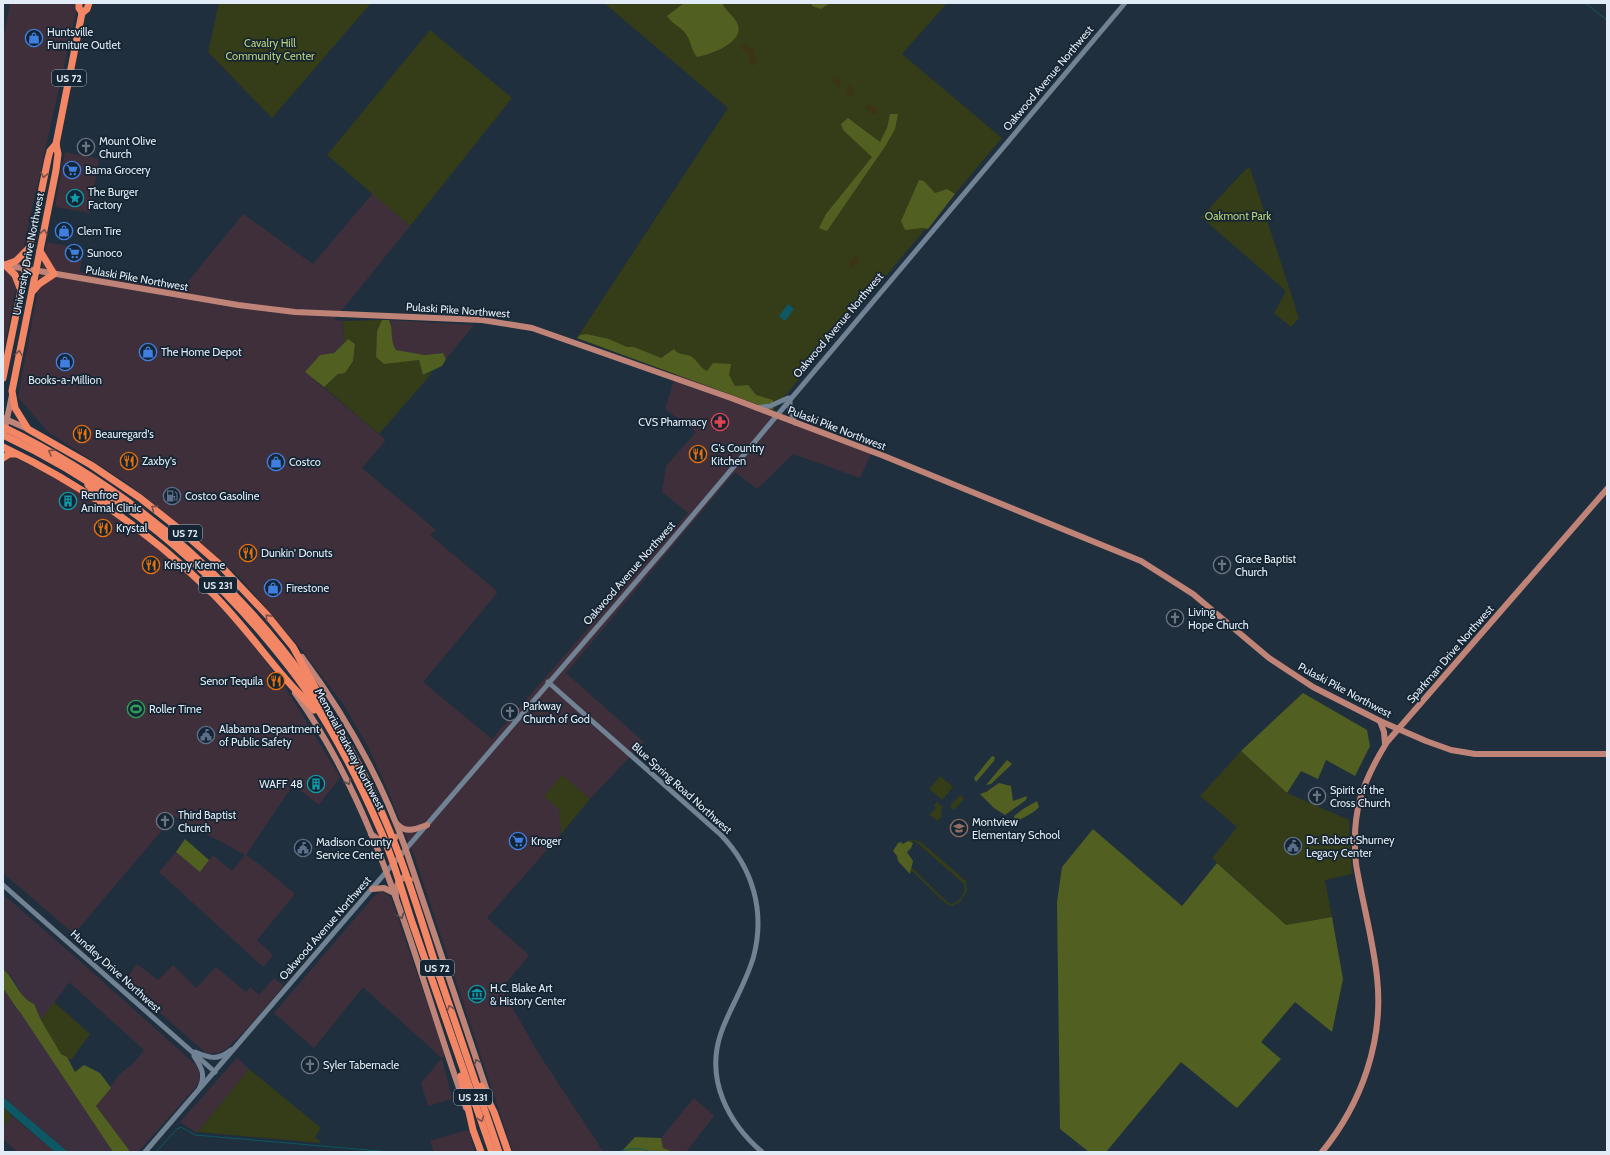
<svg xmlns="http://www.w3.org/2000/svg" width="1610" height="1155" font-family="Cabin,sans-serif">
<rect width="100%" height="100%" fill="#1f2f3d"/>
<g fill="#3f2f3b">
<polygon points="10,3 78,3 23,250 3,357 3,40"/>
<polygon points="65,152 99,159 90,213 55,207"/>
<polygon points="373,193 410,226 334,320 343,321 344,342 334,353 305,372 386,440 362,468 436,530 430,535 498,592 423,682 492,739 688,513 662,492 666,466 696,432 665,409 676,374 781,413 873,450 860,478 793,454 757,489 735,472 566,673 644,742 590,799 562,775 559,809 561,834 487,918 529,955 503,987 503,991 537,1051 603,1151 599,1152 513,1152 415,858 386,786 367,745 343,704 301,649 242,580 197,539 130,485 48,432 18,397 47,242 84,249 80,272 181,290 243,214 313,264"/>
<polygon points="389,320 474,325 446,359 443,353 425,355 396,350 391,342 391,322"/>
<polygon points="3,452 63,481 112,513 160,549 202,588 241,630 284,685 340,777 319,805 293,785 246,855 259,864 295,894 257,940 273,955 263,967 159,872 176,852 200,872 213,855 232,871 245,855 174,816 74,934 3,873"/>
<polygon points="380,892 385,892 391,898 445,1055 442,1058 452,1099 428,1106 421,1083 442,1058 363,987 314,1048 274,1013 376,894"/>
<polygon points="83,964 197,1066 199,1072 200,1079 195,1088 138,1152 128,1152 129,1150 96,1106 121,1073 133,1064 144,1050 69,982"/>
<polygon points="137,964 158,980 173,965 196,988 216,967 246,992 250,987 259,995 274,978 284,986 244,1032 226,1049 219,1053 207,1054 124,981"/>
<polygon points="237,1058 249,1069 198,1132 195,1132 180,1122"/>
<polygon points="694,1098 714,1116 686,1152 674,1152 663,1148 661,1138"/>
<polygon points="12,1116 55,1152 17,1152 3,1139 3,1127"/>
<polygon points="464,1131 469,1131 475,1152 434,1152 430,1141"/>
</g>
<g fill="#3c303e">
<polygon points="3,894 83,964 41,1020 34,1004 25,1000 12,977 3,969 4,957 3,956"/>
<polygon points="3,989 8,994 15,1007 20,1011 113,1152 68,1152 3,1097"/>
</g>
<g fill="#343c18" fill-rule="evenodd">
<polygon points="219,3 371,3 272,118 208,52"/>
<polygon points="604,3 947,3 902,54 1002,138 773,410 577,338 728,108"/>
<polygon points="430,30 512,98 410,226 327,155"/>
<polygon points="1250,168 1299,318 1291,327 1274,313 1286,291 1201,217 1246,169"/>
<polygon points="382,320 377,331 376,357 419,360 423,375 433,372 379,434 324,387 353,361 355,344 348,339 344,342 343,321"/>
<polygon points="1241,751 1287,793 1349,820 1352,874 1325,880 1332,917 1286,925 1212,858 1237,827 1200,796"/>
<polygon points="562,775 590,799 561,834 559,809 544,796"/>
<polygon points="940,776 953,787 942,800 929,789"/>
<polygon points="960,795 964,799 954,810 950,806"/>
<polygon points="937,802 943,807 941,810 942,816 938,821 929,815 936,808 934,805"/>
<path d="M912,839L921,842L966,881L967,891L960,902L952,906L945,903L906,865L903,845ZM915,841L964,884C966,893 960,902 951,904L947,902L911,867L904,848L909,842Z"/>
<polygon points="54,1002 90,1034 71,1060 61,1054 41,1020"/>
<polygon points="249,1069 321,1128 315,1137 322,1143 198,1132"/>
<polygon points="3,1107 12,1116 3,1127"/>
</g>
<g fill="#515f21">
<path d="M684,3H722C726,12 735,16 738,25C744,43 709,55 697,57C691,50 691,41 686,34C681,27 673,25 667,16Z"/>
<polygon points="811,3 830,3 821,9 812,6"/>
<polygon points="890,114 898,114 895,129 886,145 827,231 819,228 826,214 872,157 843,130 841,124 848,118 880,142 887,128"/>
<polygon points="919,180 924,181 935,193 947,189 955,194 928,229 922,228 905,230 901,221"/>
<path d="M382,320H389C394,329 389,339 396,350L425,355L443,353L446,359L442,366L423,375L419,360L384,364L376,357L377,331Z"/>
<path d="M586,334L609,339L627,347H634L661,358L674,349C679,356 685,353 692,357C698,361 700,368 707,371L713,363L731,364L729,375L735,386L748,385L756,395L773,400V410L577,338L580,335Z"/>
<polygon points="348,339 355,344 353,361 345,373 338,374 324,387 305,372 320,355 334,353"/>
<polygon points="1303,693 1367,730 1370,746 1355,776 1326,760 1318,779 1301,771 1287,793 1241,751"/>
<polygon points="992,756 995,757 994,761 976,782 974,778"/>
<polygon points="1007,760 1012,764 1010,766 991,784 986,785"/>
<polygon points="999,783 1011,786 1013,801 1027,796 1026,800 1005,815 994,808 980,794 986,792"/>
<path d="M1037,801L1039,807C1036,812 1021,819 1015,822L1014,816L1023,809Z"/>
<polygon points="1093,829 1182,906 1217,863 1286,925 1332,917 1343,979 1332,1032 1295,1002 1261,1042 1281,1059 1237,1108 1181,1062 1106,1152 1089,1152 1060,1129 1057,902 1062,867"/>
<polygon points="185,839 209,860 200,872 176,852"/>
<polygon points="908,841 913,843 911,848 907,852 913,861 910,874 898,861 897,856 893,851 898,843 901,842 903,844"/>
<path d="M3,969C16,980 18,997 34,1004L41,1020L61,1054L67,1057L75,1072L84,1065L100,1073L111,1088L96,1106L129,1150L128,1152H113L20,1012C13,1005 10,996 3,989Z"/>
<polygon points="635,1137 661,1138 663,1148 674,1152 621,1152"/>
</g>
<g fill="#3d3414">
<polygon points="745,45 755,51 754,56 757,58 754,66 750,63 749,55 741,48 743,45"/>
<polygon points="834,76 840,80 840,89 837,88 836,83 832,81"/>
<polygon points="850,85 854,95 852,98 846,92 847,86"/>
<polygon points="868,104 876,108 878,113 872,114 866,108"/>
<polygon points="856,256 859,257 858,262 854,264 851,269 849,267 851,260 854,259"/>
</g>
<g fill="#0d5864">
<polygon points="788,304 794,309 785,321 779,316"/>
<polygon points="3,1097 68,1152 55,1152 3,1107"/>
</g>
<g fill="none" stroke-linecap="round" stroke-linejoin="round">
<g stroke="#0d5864" stroke-width="1">
<polyline points="1585,3 1607,20"/>
<polyline points="156,1152 177,1129 181,1127 195,1135 391,1152"/>
<path d="M618,1152C630,1148 639,1147 651,1152"/>
</g>
<g stroke="#708293" stroke-width="5">
<polyline points="790,398 790,410 795,423"/>
<polyline points="756,408 770,406 788,398"/>
<path d="M548,682L721,835C753,868 765,911 754,955C747,982 730,1007 721,1033C705,1079 728,1123 762,1152"/>
<polyline points="3,885 215,1072"/>
<path d="M195,1052C209,1058 218,1061 231,1050"/>
<path d="M194,1056C201,1067 206,1074 200,1087"/>
<polyline points="145,1152 666,547 1125,3"/>
</g>
<g stroke="#bf8477" stroke-width="6">
<polyline points="4,265 238,305 295,312 482,320 532,328 731,398 884,456 1141,561 1193,594 1269,658 1313,687 1380,721 1426,741 1451,750 1475,754 1607,754"/>
<polyline points="3,418 28,429"/>
<polyline points="4,433 12,395"/>
<path d="M302,657C345,715 382,781 406,850L489,1097"/>
<path d="M295,693C382,814 416,969 466,1108"/>
<polyline points="1380,721 1384,732 1385,744"/>
<path d="M397,824C406,834 416,829 427,825"/>
<polyline points="371,834 379,840 389,842 396,837"/>
<polyline points="372,889 384,888 392,892"/>
<path d="M396,898C395,889 396,883 404,877L410,880"/>
<path d="M1322,1152C1362,1103 1384,1040 1377,977C1373,939 1362,901 1356,864C1351,814 1361,784 1387,742L1607,489"/>
</g>
<g stroke="#f38665" stroke-width="7">
<polyline points="79,3 79,8 82,13"/>
<polyline points="89,3 87,9 82,13 56,144 58,154 56,170 12,391 15,408 28,429 91,465 140,498 178,528 218,563 267,615 293,647 316,689"/>
<polyline points="5,265 15,275 20,288"/>
<polyline points="5,265 16,261 28,249"/>
<polyline points="33,291 39,284 54,274 40,251"/>
<polyline points="3,378 48,159 50,151 56,144"/>
<path d="M3,427C173,509 315,652 388,827C406,869 419,913 433,957C455,1022 477,1087 499,1152"/>
<path d="M3,435C101,481 186,546 257,628C274,648 292,669 307,692C335,734 359,781 379,827C394,859 402,893 413,925C439,1001 466,1076 492,1152"/>
<path d="M3,447C81,484 152,534 213,594C239,620 260,649 284,677C293,688 305,699 314,710"/>
<polyline points="3,458 9,454 16,454"/>
<polyline points="88,485 108,504"/>
<polyline points="461,1076 473,1130 481,1152"/>
<polyline points="481,1086 494,1112 508,1152"/>
</g>
</g>
<defs><path id="oneway-chevron" d="M-2-3.5L2.5 0L-2 3.5" fill="none" stroke-width="1.6" stroke-linecap="round" stroke-linejoin="round"/></defs>
<g stroke="#79514a">
<use href="#oneway-chevron" transform="translate(44 175) rotate(102)"/>
<use href="#oneway-chevron" transform="translate(44 232) rotate(-79)"/>
<use href="#oneway-chevron" transform="translate(19 353) rotate(-79)"/>
<use href="#oneway-chevron" transform="translate(51 452) rotate(-151)"/>
<use href="#oneway-chevron" transform="translate(154 508) rotate(-143)"/>
<use href="#oneway-chevron" transform="translate(268 617) rotate(-131)"/>
<use href="#oneway-chevron" transform="translate(450 1008) rotate(-108)"/>
<use href="#oneway-chevron" transform="translate(481 1119) rotate(71)"/>
</g>
<g stroke="#5a4b4e">
<use href="#oneway-chevron" transform="translate(348 782) rotate(64)"/>
<use href="#oneway-chevron" transform="translate(401 916) rotate(71)"/>
<use href="#oneway-chevron" transform="translate(477 1062) rotate(-110)"/>
</g>
<defs>
<symbol id="shop-ring" viewBox="-11 -11 22 22"><circle r="9.5" fill="#162533" stroke="#3f7fe0" stroke-width="1.5"/><path d="M-5-2.5h2.3a2.7 3.5 0 0 1 5.4 0H5L5.5 6h-11ZM-1.5-2.5h3a1.5 2.3 0 0 0-3 0Z" fill="#3f7fe0"/></symbol>
<symbol id="church-ring" viewBox="-11 -11 22 22"><circle r="9.5" fill="#162533" stroke="#6b7280" stroke-width="1.5"/><path d="M-1.2-6h2.4v3.5h3.3v2.4h-3.3V6h-2.4V-.1h-3.3v-2.4h3.3Z" fill="#6b7280"/></symbol>
<symbol id="supermarket-ring" viewBox="-11 -11 22 22"><circle r="9.5" fill="#162533" stroke="#3f7fe0" stroke-width="1.5"/><path d="M-6-5.5h2.5l.6 2H6L4.5 2H-2.5L-4.4-4H-6ZM-1.5 3.2a1.3 1.3 0 1 0 .1 0ZM3 3.2a1.3 1.3 0 1 0 .1 0Z" fill="#3f7fe0"/></symbol>
<symbol id="sight-ring" viewBox="-11 -11 22 22"><circle r="9.5" fill="#162533" stroke="#0f9aa8" stroke-width="1.5"/><path d="M0-6L1.8-2.2L6-1.7L2.9 1.2L3.7 5.4L0 3.3L-3.7 5.4L-2.9 1.2L-6-1.7L-1.8-2.2Z" fill="#0f9aa8"/></symbol>
<symbol id="pharmacy-ring" viewBox="-11 -11 22 22"><circle r="9.5" fill="#162533" stroke="#e0444e" stroke-width="1.5"/><path d="M-2-6h4v4h4v4h-4v4h-4v-4h-4v-4h4Z" fill="#e0444e"/></symbol>
<symbol id="restaurant-ring" viewBox="-11 -11 22 22"><circle r="9.5" fill="#162533" stroke="#e8710a" stroke-width="1.5"/><path d="M-5-6h1v4h1v-4h1v4h1v-4h1v5L-1.5 .5V6h-2V.5L-5-1ZM5-6V6H3V1.5H1.5Q1.5-4 5-6Z" fill="#e8710a"/></symbol>
<symbol id="fuel-ring" viewBox="-11 -11 22 22"><circle r="9.5" fill="#162533" stroke="#5c6f8a" stroke-width="1.5"/><path d="M-5.5-6h7V0h2V4h1.3V-2.5L3-4.5l.8-.8L6-3V5H2.5V1h-1V6h-7ZM-4.2-4.7v3.2H.2V-4.7Z" fill="#5c6f8a"/></symbol>
<symbol id="building-ring" viewBox="-11 -11 22 22"><circle r="9.5" fill="#162533" stroke="#0f9aa8" stroke-width="1.5"/><path d="M-4-6H4V6H1V3H-1V6H-4ZM-2.5-4.3h1.7v1.8h-1.7ZM.8-4.3h1.7v1.8H.8ZM-2.5-1h1.7V.8h-1.7ZM.8-1h1.7V.8H.8Z" fill="#0f9aa8"/></symbol>
<symbol id="stadium-ring" viewBox="-11 -11 22 22"><circle r="9.5" fill="#162533" stroke="#2e9e5b" stroke-width="1.5"/><path d="M0-5a6.5 5 0 1 0 0 10a6.5 5 0 1 0 0-10ZM-3.5-1.8h7v3.6h-7Z" fill="#2e9e5b"/></symbol>
<symbol id="civic-ring" viewBox="-11 -11 22 22"><circle r="9.5" fill="#162533" stroke="#5c6f8a" stroke-width="1.5"/><path d="M-.6-6.5H3V-4.5H.6V-3L4-1V1h2V6H-6V1h2V-1L-.6-3ZM-1.2 2.5V6h2.4V2.5Z" fill="#5c6f8a"/></symbol>
<symbol id="school-ring" viewBox="-11 -11 22 22"><circle r="9.5" fill="#162533" stroke="#8d6e63" stroke-width="1.5"/><path d="M0-5L7-2L0 1L-7-2ZM-4 1L0 2.5L4 1V4Q0 6-4 4Z" fill="#8d6e63"/></symbol>
<symbol id="museum-ring" viewBox="-11 -11 22 22"><circle r="9.5" fill="#162533" stroke="#0f9aa8" stroke-width="1.5"/><path d="M0-6L6-3V-2H-6V-3ZM-5-1h2V3h-2ZM-1-1h2V3h-2ZM3-1h2V3H3ZM-6 4H6V6H-6Z" fill="#0f9aa8"/></symbol>
</defs>
<g fill-rule="evenodd">
<use href="#shop-ring" x="24" y="28" width="20" height="20"/>
<use href="#church-ring" x="76" y="137" width="20" height="20"/>
<use href="#supermarket-ring" x="62" y="160" width="20" height="20"/>
<use href="#sight-ring" x="65" y="188" width="20" height="20"/>
<use href="#shop-ring" x="54" y="221" width="20" height="20"/>
<use href="#supermarket-ring" x="64" y="243" width="20" height="20"/>
<use href="#shop-ring" x="138" y="342" width="20" height="20"/>
<use href="#shop-ring" x="55" y="352" width="20" height="20"/>
<use href="#pharmacy-ring" x="710" y="412" width="20" height="20"/>
<use href="#restaurant-ring" x="72" y="424" width="20" height="20"/>
<use href="#restaurant-ring" x="688" y="444" width="20" height="20"/>
<use href="#restaurant-ring" x="119" y="451" width="20" height="20"/>
<use href="#shop-ring" x="266" y="452" width="20" height="20"/>
<use href="#fuel-ring" x="162" y="486" width="20" height="20"/>
<use href="#building-ring" x="58" y="491" width="20" height="20"/>
<use href="#restaurant-ring" x="93" y="518" width="20" height="20"/>
<use href="#restaurant-ring" x="238" y="543" width="20" height="20"/>
<use href="#restaurant-ring" x="141" y="555" width="20" height="20"/>
<use href="#church-ring" x="1212" y="555" width="20" height="20"/>
<use href="#shop-ring" x="263" y="578" width="20" height="20"/>
<use href="#church-ring" x="1165" y="608" width="20" height="20"/>
<use href="#restaurant-ring" x="266" y="671" width="20" height="20"/>
<use href="#stadium-ring" x="126" y="699" width="20" height="20"/>
<use href="#church-ring" x="500" y="702" width="20" height="20"/>
<use href="#civic-ring" x="196" y="725" width="20" height="20"/>
<use href="#building-ring" x="306" y="774" width="20" height="20"/>
<use href="#church-ring" x="1307" y="786" width="20" height="20"/>
<use href="#church-ring" x="155" y="811" width="20" height="20"/>
<use href="#school-ring" x="949" y="818" width="20" height="20"/>
<use href="#supermarket-ring" x="508" y="831" width="20" height="20"/>
<use href="#civic-ring" x="1283" y="836" width="20" height="20"/>
<use href="#civic-ring" x="293" y="838" width="20" height="20"/>
<use href="#museum-ring" x="467" y="984" width="20" height="20"/>
<use href="#church-ring" x="300" y="1055" width="20" height="20"/>
</g>
<g text-anchor="middle" dominant-baseline="central" stroke-width="3.5" stroke-linejoin="round" paint-order="stroke">
<g fill="#162533" stroke="#a5b0bc" stroke-width="1">
<rect x="52" y="70" width="34" height="16" rx="3"/>
<rect x="168" y="525" width="34" height="16" rx="3"/>
<rect x="199" y="577" width="38" height="16" rx="3"/>
<rect x="420" y="960" width="34" height="16" rx="3"/>
<rect x="454" y="1089" width="38" height="16" rx="3"/>
</g>
<g font-size="10" font-weight="bold" fill="#e2ecf6">
<text x="69" y="78">US 72</text>
<text x="185" y="533">US 72</text>
<text x="218" y="585">US 231</text>
<text x="437" y="968">US 72</text>
<text x="473" y="1097">US 231</text>
</g>
<g font-size="11" fill="#e2ecf6" stroke="#162533" text-anchor="start">
<text x="47" y="32">Huntsville<tspan x="47" dy="13">Furniture Outlet</tspan></text>
<text x="99" y="141">Mount Olive<tspan x="99" dy="13">Church</tspan></text>
<text x="85" y="170">Bama Grocery</text>
<text x="88" y="192">The Burger<tspan x="88" dy="13">Factory</tspan></text>
<text x="77" y="231">Clem Tire</text>
<text x="87" y="253">Sunoco</text>
<text x="161" y="352">The Home Depot</text>
<text x="65" y="380" text-anchor="middle">Books-a-Million</text>
<text x="707" y="422" text-anchor="end">CVS Pharmacy</text>
<text x="95" y="434">Beauregard's</text>
<text x="711" y="448">G's Country<tspan x="711" dy="13">Kitchen</tspan></text>
<text x="142" y="461">Zaxby's</text>
<text x="289" y="462">Costco</text>
<text x="81" y="495">Renfroe<tspan x="81" dy="13">Animal Clinic</tspan></text>
<text x="185" y="496">Costco Gasoline</text>
<text x="116" y="528">Krystal</text>
<text x="261" y="553">Dunkin' Donuts</text>
<text x="1235" y="559">Grace Baptist<tspan x="1235" dy="13">Church</tspan></text>
<text x="164" y="565">Krispy Kreme</text>
<text x="286" y="588">Firestone</text>
<text x="1188" y="612">Living<tspan x="1188" dy="13">Hope Church</tspan></text>
<text x="263" y="681" text-anchor="end">Senor Tequila</text>
<text x="523" y="706">Parkway<tspan x="523" dy="13">Church of God</tspan></text>
<text x="149" y="709">Roller Time</text>
<text x="219" y="729">Alabama Department<tspan x="219" dy="13">of Public Safety</tspan></text>
<text x="303" y="784" text-anchor="end">WAFF 48</text>
<text x="1330" y="790">Spirit of the<tspan x="1330" dy="13">Cross Church</tspan></text>
<text x="178" y="815">Third Baptist<tspan x="178" dy="13">Church</tspan></text>
<text x="972" y="822">Montview<tspan x="972" dy="13">Elementary School</tspan></text>
<text x="1306" y="840">Dr. Robert Shurney<tspan x="1306" dy="13">Legacy Center</tspan></text>
<text x="531" y="841">Kroger</text>
<text x="316" y="842">Madison County<tspan x="316" dy="13">Service Center</tspan></text>
<text x="490" y="988">H.C. Blake Art<tspan x="490" dy="13">&amp; History Center</tspan></text>
<text x="323" y="1065">Syler Tabernacle</text>
</g>
<g font-size="11" fill="#bcd279" stroke="#162533">
<text x="270" y="43">Cavalry Hill<tspan x="270" dy="13">Community Center</tspan></text>
<text x="1238" y="216">Oakmont Park</text>
</g>
<g font-size="11" fill="#e2ecf6" stroke="#162533">
<text transform="translate(1048 78) rotate(-50)">Oakwood Avenue Northwest</text>
<text transform="translate(28 254) rotate(-79)">University Drive Northwest</text>
<text transform="translate(137 278) rotate(10)">Pulaski Pike Northwest</text>
<text transform="translate(458 310) rotate(4)">Pulaski Pike Northwest</text>
<text transform="translate(838 325) rotate(-50)">Oakwood Avenue Northwest</text>
<text transform="translate(837 428) rotate(21)">Pulaski Pike Northwest</text>
<text transform="translate(629 573) rotate(-49)">Oakwood Avenue Northwest</text>
<text transform="translate(1450 654) rotate(-49)">Sparkman Drive Northwest</text>
<text transform="translate(1345 690) rotate(28)">Pulaski Pike Northwest</text>
<text transform="translate(350 749) rotate(62)">Memorial Parkway Northwest</text>
<text transform="translate(682 788) rotate(42)">Blue Spring Road Northwest</text>
<text transform="translate(325 928) rotate(-49)">Oakwood Avenue Northwest</text>
<text transform="translate(116 971) rotate(42)">Hundley Drive Northwest</text>
</g>
</g>
<rect width="1610" height="1155" fill="none" stroke="#e2ecf6" stroke-width="8"/>
</svg>
